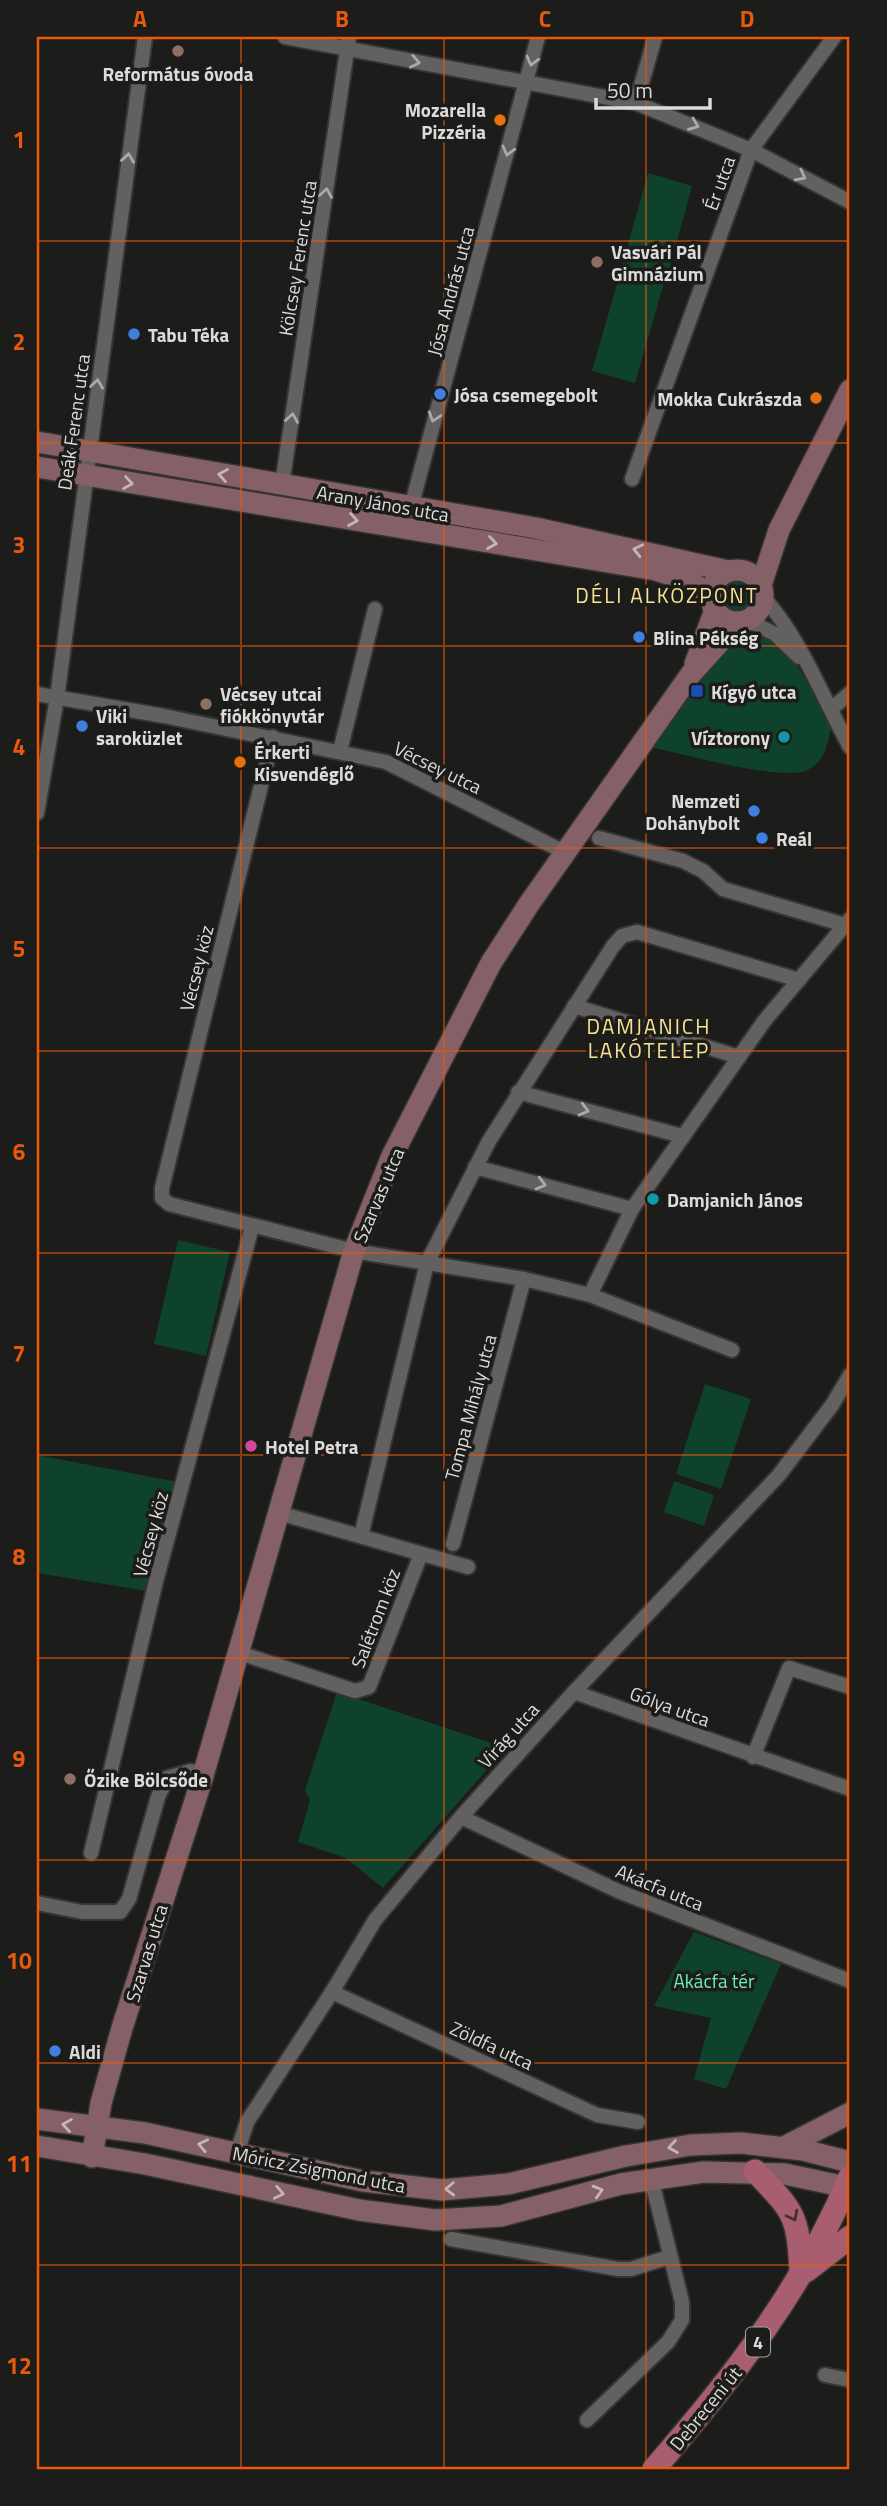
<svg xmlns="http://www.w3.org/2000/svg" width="887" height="2506" font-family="'Titillium Web',sans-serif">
<rect width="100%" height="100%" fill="#1c1c1a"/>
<g fill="#0f422c">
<polygon points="648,173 692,186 667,278 622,266"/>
<polygon points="621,270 664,283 635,383 592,371"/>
<circle cx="738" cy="595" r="18"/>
<path d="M774,629L832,721C829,739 826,764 805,771C775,780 684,754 650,747L735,636Z"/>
<polygon points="178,1240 230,1252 206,1356 154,1344"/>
<polygon points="705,1384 751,1399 721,1489 676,1474"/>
<polygon points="37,1455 183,1483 148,1591 37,1573"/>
<polygon points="674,1481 714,1495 704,1526 664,1512"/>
<polygon points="337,1692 506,1748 383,1888 346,1858 298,1842 310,1800 305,1790"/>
<polygon points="694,1932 781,1964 726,2089 694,2079 711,2018 654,2006"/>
</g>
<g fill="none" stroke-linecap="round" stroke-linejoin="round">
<defs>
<g id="street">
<polyline points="285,37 636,103 751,150 850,202"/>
<polyline points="636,103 655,37"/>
<polyline points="632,479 751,150 834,37"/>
<polyline points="282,485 349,37"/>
<polyline points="411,507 538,37"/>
<path d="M763,597C802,640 822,697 850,747"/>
<polyline points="747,620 775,634 799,657"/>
<polyline points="37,694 164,716 386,762 566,853"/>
<polyline points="831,709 850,693"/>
<polyline points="273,737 162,1188 162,1198 169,1204 354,1251 524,1279 590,1295 732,1350"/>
<polyline points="340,751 375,609"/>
<polyline points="37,813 57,698 145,37"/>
<polyline points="599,838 683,861 703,871 723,889 845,925"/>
<polyline points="574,1006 739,1057"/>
<polyline points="518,1092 682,1136"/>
<polyline points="475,1167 632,1209"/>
<polyline points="590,1295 632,1209 765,1020 850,919"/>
<polyline points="279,1513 468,1567"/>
<polyline points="361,1536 427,1263 489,1141 613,946 622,936 637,932 799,980"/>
<polyline points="453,1544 524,1279"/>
<polyline points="240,1653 355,1691 369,1687 421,1554"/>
<polyline points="574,1692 850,1789"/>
<polyline points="753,1757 789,1668 850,1687"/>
<polyline points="461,1817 618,1891 850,1981"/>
<polyline points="91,1853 156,1581 252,1227"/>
<polyline points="37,1903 82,1912 120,1912 129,1899 158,1797 167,1778 191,1771 202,1779"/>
<polyline points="332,1992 597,2115 638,2122"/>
<polyline points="237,2153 247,2122 332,1992 375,1920 461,1817 574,1692 779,1475 832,1405 850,1375"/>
<polyline points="451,2239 618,2269 631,2269 669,2257"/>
<polyline points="825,2375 850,2380"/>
<polyline points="587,2420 668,2342 682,2320 682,2302 651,2178"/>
</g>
<g id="secondary">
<polyline points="37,442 536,528 728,571"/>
<polyline points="37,467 656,570 691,582 711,595"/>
<circle cx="737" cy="596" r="26"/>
<polyline points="761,585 779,530 850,390"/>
<polyline points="695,664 715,610"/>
<polyline points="37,2119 145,2133 363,2181 442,2190 508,2184 626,2156 691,2145 741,2143 803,2150 850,2162"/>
<polyline points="37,2146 145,2164 359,2210 435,2220 501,2216 621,2184 704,2172 785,2174 846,2187"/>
<polyline points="784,2147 850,2113"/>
<polyline points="92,2157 101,2103 122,2028 202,1779 354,1251 392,1156 491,963 529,904 691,674 738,622"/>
</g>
<g id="primary">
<path d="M755,2171C794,2212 798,2214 801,2272"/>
<polyline points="806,2271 850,2237"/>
<path d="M654,2469C732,2379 804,2287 850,2177"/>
</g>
</defs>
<use href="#street" stroke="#363534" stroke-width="18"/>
<use href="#secondary" stroke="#363534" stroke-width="24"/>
<use href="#primary" stroke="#363534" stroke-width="26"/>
<use href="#street" stroke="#62615f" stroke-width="14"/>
<use href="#secondary" stroke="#856067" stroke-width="21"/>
<use href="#primary" stroke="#a95e6f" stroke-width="23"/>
</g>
<defs><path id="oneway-chevron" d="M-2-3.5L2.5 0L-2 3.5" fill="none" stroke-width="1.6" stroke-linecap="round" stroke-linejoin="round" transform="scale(1.75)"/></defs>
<g stroke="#abaaa9">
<use href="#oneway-chevron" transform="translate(532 61) rotate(105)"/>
<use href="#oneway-chevron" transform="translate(415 62) rotate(12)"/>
<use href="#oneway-chevron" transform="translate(694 125) rotate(22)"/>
<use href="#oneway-chevron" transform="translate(508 151) rotate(105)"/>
<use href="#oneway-chevron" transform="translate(128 158) rotate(-82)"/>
<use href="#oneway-chevron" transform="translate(801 176) rotate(28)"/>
<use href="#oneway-chevron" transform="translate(326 193) rotate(-81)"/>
<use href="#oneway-chevron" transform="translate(97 384) rotate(-82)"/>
<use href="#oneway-chevron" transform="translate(434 417) rotate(108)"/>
<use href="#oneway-chevron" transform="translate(292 418) rotate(-81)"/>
<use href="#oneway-chevron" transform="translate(584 1110) rotate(15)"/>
<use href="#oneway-chevron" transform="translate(541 1184) rotate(15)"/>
</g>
<g stroke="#c2b6b8">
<use href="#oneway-chevron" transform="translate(223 475) rotate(-171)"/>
<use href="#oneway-chevron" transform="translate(128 483) rotate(9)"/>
<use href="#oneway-chevron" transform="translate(353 520) rotate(9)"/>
<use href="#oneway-chevron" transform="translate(492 543) rotate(9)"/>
<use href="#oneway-chevron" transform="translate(638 550) rotate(-167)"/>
<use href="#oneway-chevron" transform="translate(67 2125) rotate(-172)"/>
<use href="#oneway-chevron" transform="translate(203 2145) rotate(-168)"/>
<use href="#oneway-chevron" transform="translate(673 2147) rotate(171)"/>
<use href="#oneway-chevron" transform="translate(450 2189) rotate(178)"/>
<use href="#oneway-chevron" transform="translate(598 2191) rotate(-16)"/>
<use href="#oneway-chevron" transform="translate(279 2193) rotate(12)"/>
</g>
<use stroke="#463034" href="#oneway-chevron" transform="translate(793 2216) rotate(63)"/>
<path fill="none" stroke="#e8590c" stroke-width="2" stroke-opacity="0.55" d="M241,37V2469M444,37V2469M646,37V2469M37,241H850M37,443H850M37,646H850M37,848H850M37,1051H850M37,1253H850M37,1455H850M37,1658H850M37,1860H850M37,2063H850M37,2265H850"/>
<g fill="#8d6e63" stroke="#1c1c1a" stroke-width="2.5">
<circle cx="178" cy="51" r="7"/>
<circle cx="597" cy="262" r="7"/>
<circle cx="206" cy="704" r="7"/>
<circle cx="70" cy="1779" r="7"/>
</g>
<g fill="#e8710a" stroke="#1c1c1a" stroke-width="2.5">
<circle cx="500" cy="120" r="7"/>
<circle cx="816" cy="398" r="7"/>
<circle cx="240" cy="762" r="7"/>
</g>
<g fill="#3f7fe0" stroke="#1c1c1a" stroke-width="2.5">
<circle cx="134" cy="334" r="7"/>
<circle cx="440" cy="394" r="7"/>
<circle cx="639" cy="637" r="7"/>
<circle cx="82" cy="726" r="7"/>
<circle cx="754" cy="811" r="7"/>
<circle cx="762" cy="838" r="7"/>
<circle cx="55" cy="2051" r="7"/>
</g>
<rect fill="#1a4fb4" stroke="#1c1c1a" stroke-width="2.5" x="690" y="684" width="14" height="14" rx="3.5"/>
<g fill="#0f9aa8" stroke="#1c1c1a" stroke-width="2.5">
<circle cx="784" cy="737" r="7"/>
<circle cx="653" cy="1199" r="7"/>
</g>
<circle fill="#d1479c" stroke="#1c1c1a" stroke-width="2.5" cx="251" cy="1446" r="7"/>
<g text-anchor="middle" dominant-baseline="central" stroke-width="7" stroke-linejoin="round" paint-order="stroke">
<rect fill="#1c1c1a" stroke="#a2a2a0" stroke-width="2" x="746" y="2327.5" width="24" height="29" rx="5"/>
<g font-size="18" font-weight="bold" fill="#dcdbda">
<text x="758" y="2342">4</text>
</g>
<g font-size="19" font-weight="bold" fill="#dcdbda" stroke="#1c1c1a" text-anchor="start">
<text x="178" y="73" text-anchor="middle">Református óvoda</text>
<text x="486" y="109" text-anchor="end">Mozarella<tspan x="486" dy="22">Pizzéria</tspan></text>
<text x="611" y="251">Vasvári Pál<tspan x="611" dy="22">Gimnázium</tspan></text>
<text x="148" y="334">Tabu Téka</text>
<text x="454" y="394">Jósa csemegebolt</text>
<text x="802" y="398" text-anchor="end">Mokka Cukrászda</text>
<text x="653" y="637">Blina Pékség</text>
<text x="711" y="691">Kígyó utca</text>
<text x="220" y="693">Vécsey utcai<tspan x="220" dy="22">fiókkönyvtár</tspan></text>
<text x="96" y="715">Viki<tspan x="96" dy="22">saroküzlet</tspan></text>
<text x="770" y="737" text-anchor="end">Víztorony</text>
<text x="254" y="751">Érkerti<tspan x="254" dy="22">Kisvendéglő</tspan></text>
<text x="740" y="800" text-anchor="end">Nemzeti<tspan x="740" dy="22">Dohánybolt</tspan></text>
<text x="776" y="838">Reál</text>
<text x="667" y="1199">Damjanich János</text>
<text x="265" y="1446">Hotel Petra</text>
<text x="84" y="1779">Őzike Bölcsőde</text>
<text x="69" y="2051">Aldi</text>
</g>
<g font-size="19" fill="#dcdbda" stroke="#1c1c1a">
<text transform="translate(719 183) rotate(-70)">Ér utca</text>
<text transform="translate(297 258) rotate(-81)">Kölcsey Ferenc utca</text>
<text transform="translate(450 291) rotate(-75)">Jósa András utca</text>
<text transform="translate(73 422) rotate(-82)">Deák Ferenc utca</text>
<text transform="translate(383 503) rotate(10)">Arany János utca</text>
<text transform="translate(438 767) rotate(26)">Vécsey utca</text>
<text transform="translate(196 968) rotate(-76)">Vécsey köz</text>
<text transform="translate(378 1195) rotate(-67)">Szarvas utca</text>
<text transform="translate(470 1407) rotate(-75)">Tompa Mihály utca</text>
<text transform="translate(150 1534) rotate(-75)">Vécsey köz</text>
<text transform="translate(375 1618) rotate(-69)">Salétrom köz</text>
<text transform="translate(670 1706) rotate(20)">Gólya utca</text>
<text transform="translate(508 1735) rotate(-48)">Virág utca</text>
<text transform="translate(660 1887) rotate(22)">Akácfa utca</text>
<text transform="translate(146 1953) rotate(-73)">Szarvas utca</text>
<text transform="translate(492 2045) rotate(25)">Zöldfa utca</text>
<text transform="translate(319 2169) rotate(11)">Móricz Zsigmond utca</text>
<text transform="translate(705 2408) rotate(-51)">Debreceni út</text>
</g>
<g font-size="19" fill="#6af3b3" stroke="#1c1c1a">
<text x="714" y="1980">Akácfa tér</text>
</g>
<g font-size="21" letter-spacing="2" fill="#f6e294" stroke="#1c1c1a">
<text x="667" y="595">DÉLI ALKÖZPONT</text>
<text x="649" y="1026">DAMJANICH<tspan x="649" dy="24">LAKÓTELEP</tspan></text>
</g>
</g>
<rect width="887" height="2506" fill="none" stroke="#1c1c1a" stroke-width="77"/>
<path d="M596 98v10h114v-10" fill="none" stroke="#dcdbda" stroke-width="3.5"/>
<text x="607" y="98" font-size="21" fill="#dcdbda" stroke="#1c1c1a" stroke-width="5" paint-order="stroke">50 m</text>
<rect x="38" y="38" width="810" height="2430" fill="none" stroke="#e8590c" stroke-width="2.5"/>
<g font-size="23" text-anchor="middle" font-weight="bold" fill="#e8590c">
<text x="140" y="27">A</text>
<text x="342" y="27">B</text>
<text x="545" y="27">C</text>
<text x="747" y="27">D</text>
<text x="19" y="148">1</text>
<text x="19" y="350">2</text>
<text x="19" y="553">3</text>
<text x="19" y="755">4</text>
<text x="19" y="957">5</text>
<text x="19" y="1160">6</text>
<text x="19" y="1362">7</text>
<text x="19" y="1565">8</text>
<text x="19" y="1767">9</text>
<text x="19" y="1969">10</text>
<text x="19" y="2172">11</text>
<text x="19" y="2374">12</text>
</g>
</svg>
